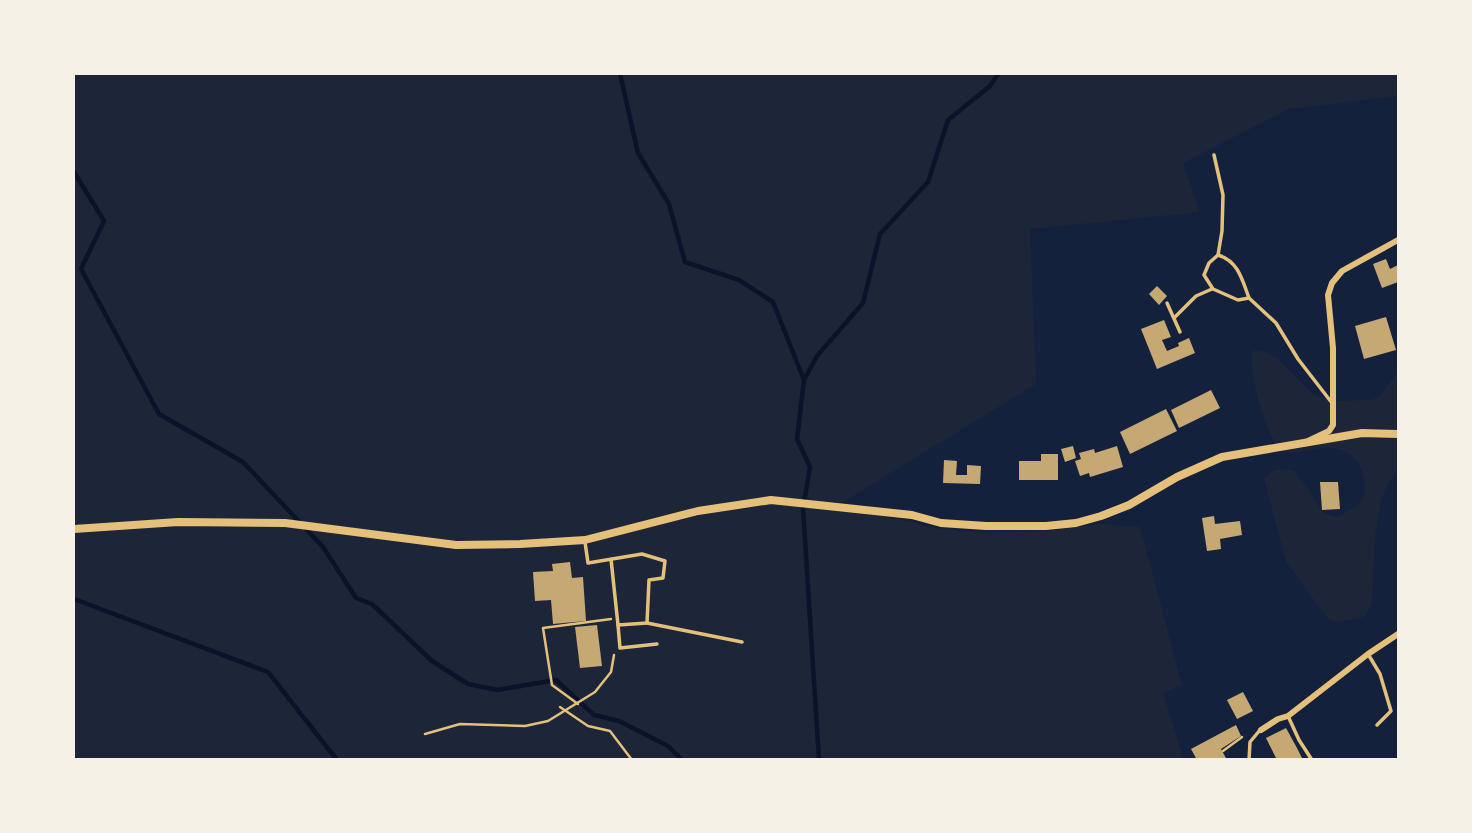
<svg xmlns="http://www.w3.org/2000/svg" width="1472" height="833" font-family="Roboto,sans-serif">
<rect width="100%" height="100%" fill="#14213d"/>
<g fill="#1d2539">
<polygon points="74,74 1398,74 1398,96 1289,109 1183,163 1200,212 1030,229 1036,384 830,510 888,517 940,529 987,533 1048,531 1100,524 1140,527 1182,685 1163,693 1183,757 1180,759 74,760"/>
<path d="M1256,350L1266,352L1279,360L1315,396L1335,401L1371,400L1379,397L1398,372V470L1387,485L1381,501L1375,535L1372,604L1365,616L1358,619L1336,622L1328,619L1286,562L1264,479C1270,469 1286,467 1296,472L1324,513L1336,517L1356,507L1365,495C1366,467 1355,447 1324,448C1309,449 1294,456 1280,450C1265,432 1249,375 1252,352Z"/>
</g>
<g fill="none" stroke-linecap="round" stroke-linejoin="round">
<g stroke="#0b132b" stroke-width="4.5">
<polyline points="620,74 638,153 669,204 685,262 739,280 773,302 804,380"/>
<polyline points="74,172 104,221 81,269 159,414 243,462 323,547 356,598 372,604 432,661 468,684 497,690 556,680 594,715 619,721 668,746 682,760"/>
<polyline points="74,599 268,672 337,760"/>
<polyline points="819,760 803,508 810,467 797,439 804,380 817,356 863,303 880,234 928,182 948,120 990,86 998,74"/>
</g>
</g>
<g fill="#c6a872">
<polygon points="1386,259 1390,269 1398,265 1398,282 1382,288 1373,264"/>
<polygon points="1157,286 1167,296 1159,305 1149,294"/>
<polygon points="1386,317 1396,350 1364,359 1355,326"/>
<polygon points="1164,320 1171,337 1162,340 1167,351 1179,346 1178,343 1189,338 1195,353 1157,369 1141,329"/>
<polygon points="1211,390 1220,408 1179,428 1171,410"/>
<polygon points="1166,409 1177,431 1130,454 1120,432"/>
<polygon points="1073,446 1076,458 1065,462 1061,449"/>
<polygon points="1117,446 1123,467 1090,477 1089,473 1080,476 1075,461 1081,459 1079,453 1094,449 1095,453"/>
<polygon points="1041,454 1058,454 1058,480 1019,480 1019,461 1041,461"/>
<polygon points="944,460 957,461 956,475 967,475 967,465 981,466 980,484 943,483"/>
<polygon points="1320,482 1338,482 1340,509 1322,510"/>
<polygon points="1214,516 1215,524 1240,521 1242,535 1220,539 1221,549 1207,551 1202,518"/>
<polygon points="570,562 572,578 583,577 586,621 553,624 551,600 535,601 533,572 553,571 552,564"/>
<polygon points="597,625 602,666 580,668 575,627"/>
<polygon points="1243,692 1253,711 1237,719 1227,700"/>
<polygon points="1236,725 1241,736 1221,749 1227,760 1197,760 1191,749"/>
<polygon points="1286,728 1297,748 1303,760 1277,760 1266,738"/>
</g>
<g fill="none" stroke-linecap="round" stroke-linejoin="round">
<g stroke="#e5c07b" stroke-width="2.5">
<polyline points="578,704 552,685 543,628 611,619"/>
<polyline points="560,707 588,726 610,731 632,760"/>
<polyline points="425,734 460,724 525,726 548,721 595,692 611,672 614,655"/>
<polyline points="1223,751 1242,737"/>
</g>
<g stroke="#e5c07b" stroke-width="3.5">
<polyline points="1214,155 1223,195 1222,231 1218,255"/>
<path d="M1218,255C1238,261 1242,279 1249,298L1238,300L1213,289L1204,275L1209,263Z"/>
<polyline points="1249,298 1276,323 1298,359 1332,403"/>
<polyline points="1167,303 1180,332"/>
<polyline points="1175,317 1196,296 1212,289"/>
<polyline points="585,542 588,563 642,554 665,561 663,578 649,580 647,623 618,625 611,559"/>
<polyline points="647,623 742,642"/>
<polyline points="618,625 620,648 657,644"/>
<polyline points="1368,654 1380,674 1391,711 1377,725"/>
<polyline points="1288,716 1299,740 1312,760"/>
<polyline points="1249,760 1250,742 1260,730"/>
</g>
<g stroke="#e5c07b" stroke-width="6">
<polyline points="1308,441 1329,431 1333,425 1333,348 1328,295 1332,283 1342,271 1398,240"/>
<polyline points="1261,730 1278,719 1288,716 1368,654 1398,634"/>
</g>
<polyline stroke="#e5c07b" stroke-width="8" points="74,529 178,522 285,523 456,545 520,544 585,540 698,511 771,500 912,515 941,523 986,526 1046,526 1076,523 1101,516 1129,505 1177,477 1222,457 1362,433 1398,434"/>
</g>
<rect width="1472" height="833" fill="none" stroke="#f6f1e7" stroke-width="150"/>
</svg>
